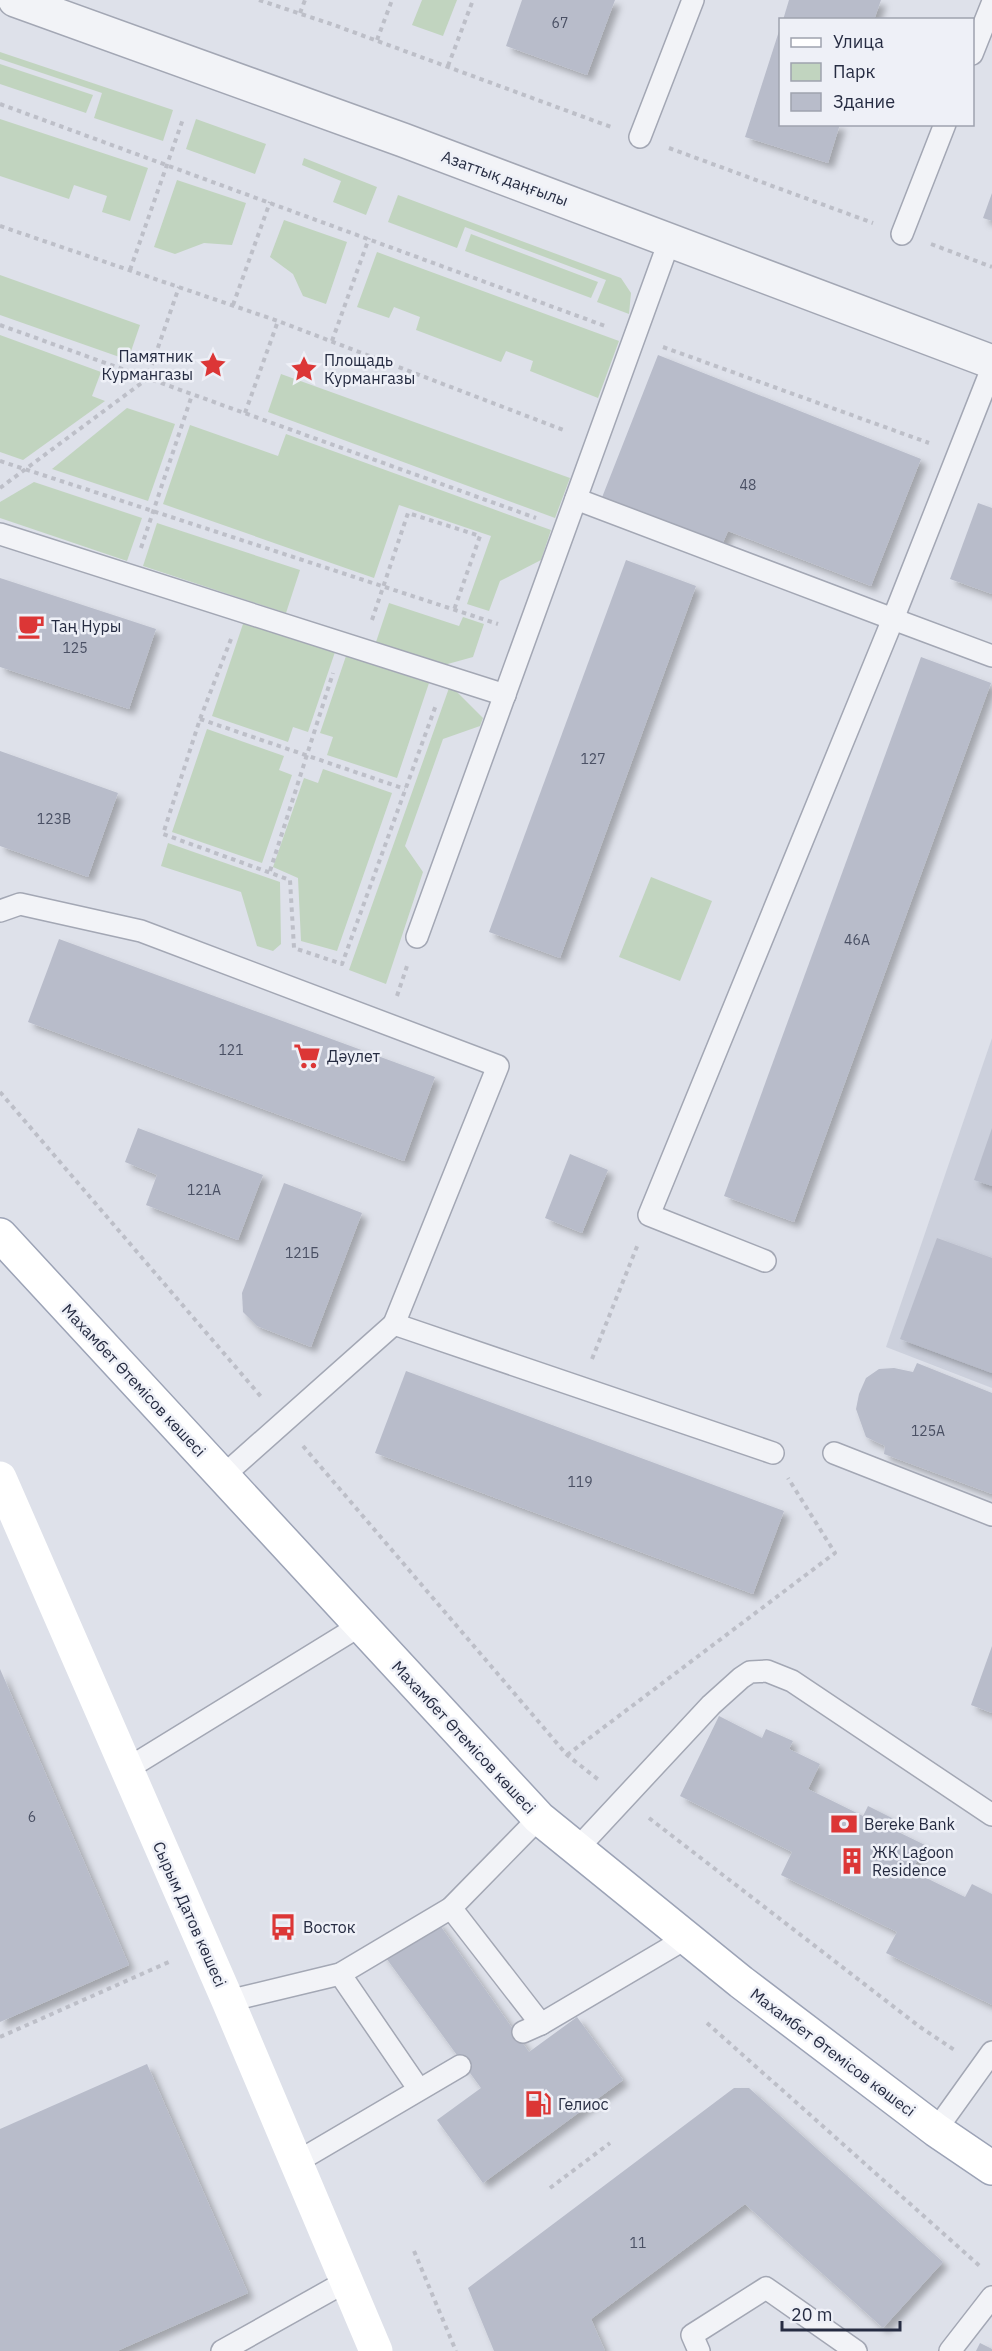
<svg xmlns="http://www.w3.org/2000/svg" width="992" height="2351" font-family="'IBM Plex Sans',sans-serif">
<defs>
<filter id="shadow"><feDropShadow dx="5.5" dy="5.5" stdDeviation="3" flood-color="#0004"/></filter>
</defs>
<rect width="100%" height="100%" fill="#dee1ea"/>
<polygon fill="#ccd0dc" points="992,1038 992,1388 886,1347"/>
<g fill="#c1d4bf">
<polygon points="422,0 457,0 443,36 412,25"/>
<polygon points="0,52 173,110 163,141 94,118 102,93 0,59"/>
<polygon points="0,64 93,95 86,113 0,84"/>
<polygon points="0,119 148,168 130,221 102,212 107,196 74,185 69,199 0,176"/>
<polygon points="196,119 266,144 255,174 186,149"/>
<polygon points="304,158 377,187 366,215 333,202 341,181 302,165"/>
<polygon points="177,180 246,203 232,245 204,243 175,254 154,247"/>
<polygon points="398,195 621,278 631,293 629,314 597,302 606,280 465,227 457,248 388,222"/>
<polygon points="284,220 347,242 326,304 303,296 293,274 270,257"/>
<polygon points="471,234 598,282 591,298 465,251"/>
<polygon points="377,252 619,341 598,398 530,371 533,361 506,351 501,362 416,330 420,317 394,307 389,318 357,307"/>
<polygon points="0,275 140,325 128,360 0,315"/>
<polygon points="0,335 101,372 92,396 105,401 23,460 0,452"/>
<polygon points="281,374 570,478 555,518 268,412"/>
<polygon points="127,408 175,424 148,501 52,469"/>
<polygon points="190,425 278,456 286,434 551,530 541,560 500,581 489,611 467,604 491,536 399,505 374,578 163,504"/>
<polygon points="34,482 142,518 127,561 0,518 0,502"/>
<polygon points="157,523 300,570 286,613 143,566"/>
<polygon points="389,603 459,626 463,617 484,624 473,657 444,665 376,642"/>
<polygon points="244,621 335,652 308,732 293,727 288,742 212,716"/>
<polygon points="346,656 429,683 397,778 327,755 333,737 320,733"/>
<polygon points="449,688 456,691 483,718 480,726 443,739 405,846 423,872 386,984 349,970"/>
<polygon points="207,729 284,756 279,770 292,775 262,863 172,832"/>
<polygon points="323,769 392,793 337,951 301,941 298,878 273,867 304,778 318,783"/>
<polygon points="168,843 280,882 281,944 273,951 257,946 241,892 161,866"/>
<polygon points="651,877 712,901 680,981 619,957"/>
</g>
<g fill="#b8bcca" filter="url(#shadow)">
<polygon points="522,0 615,0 587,75 506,46"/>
<polygon points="789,0 881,0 874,20 783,20"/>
<polygon points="780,28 780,124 840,124 828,163 745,137"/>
<polygon points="992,193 992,221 983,218"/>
<polygon points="658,355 921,459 871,586 728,531 721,547 601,500"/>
<polygon points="978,503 992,508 992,594 950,579"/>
<polygon points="626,560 696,586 560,958 489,932"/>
<polygon points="0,578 156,629 129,709 0,667"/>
<polygon points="921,657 991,683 794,1222 724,1196"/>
<polygon points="0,751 118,793 88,877 0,846"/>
<polygon points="59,939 435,1077 404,1161 28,1022"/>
<polygon points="138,1128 263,1175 238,1240 146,1205 157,1175 125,1162"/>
<polygon points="992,1128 992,1186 974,1180"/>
<polygon points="570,1154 608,1170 582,1233 545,1218"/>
<polygon points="284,1183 362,1213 311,1347 257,1326 243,1312 242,1293"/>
<polygon points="937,1238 992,1258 992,1373 900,1339"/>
<polygon points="917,1363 992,1393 992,1494 884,1454 885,1446 866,1437 856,1409 859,1394 866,1378 879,1369 894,1368 913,1372"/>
<polygon points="406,1371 784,1511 753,1594 375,1453"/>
<polygon points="992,1646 992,1713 971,1705"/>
<polygon points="0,1669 129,1965 0,2022"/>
<polygon points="719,1716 762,1738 766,1729 793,1741 789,1749 820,1764 808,1789 863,1816 868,1806 896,1820 892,1829 925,1845 912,1871 965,1897 972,1884 992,1894 992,2005 886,1953 897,1932 781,1875 792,1852 680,1796"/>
<polygon points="437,1921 529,2052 577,2017 623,2080 483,2183 437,2120 481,2088 381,1951"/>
<polygon points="147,2064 248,2293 117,2351 0,2351 0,2129"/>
<polygon points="734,2088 749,2088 943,2262 883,2328 745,2204 591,2319 605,2351 494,2351 468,2288"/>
<polygon points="980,2343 992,2349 992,2351 976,2351"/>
</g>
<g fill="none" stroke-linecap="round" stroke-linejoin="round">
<defs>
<g id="service">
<polyline points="972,54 992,4"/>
<polyline points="640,137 693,0"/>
<polyline points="902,234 945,124"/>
<polyline points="576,499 893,619 992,368"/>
<polyline points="0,534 505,695"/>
<polyline points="0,911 20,904 141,931 498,1066 394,1324"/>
<polyline points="417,937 670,239"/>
<polyline points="765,1261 649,1215 893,619 992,656"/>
<polyline points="834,1453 992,1515"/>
<polyline points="223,1476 394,1324 773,1453"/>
<polyline points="127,1769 361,1625"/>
<polyline points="577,1849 711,1705 741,1678 750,1672 767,1671 792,1681 992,1815"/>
<polyline points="451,1908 541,2024"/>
<polyline points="340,1974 418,2088"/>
<polyline points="228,2001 340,1974 451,1908 539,1818"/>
<polyline points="523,2032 541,2024 685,1939"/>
<polyline points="936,2130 992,2052"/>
<polyline points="295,2163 460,2066"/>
<polyline points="222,2351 345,2282"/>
<polyline points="699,2351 692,2335 766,2288 856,2351"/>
<polyline points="950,2351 992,2297"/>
</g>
<polyline id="tertiary" points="15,0 403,140 992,362"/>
<polyline id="primary" points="0,1235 539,1818 741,1982 936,2130 992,2168"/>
</defs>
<use href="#service" stroke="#a3a7b4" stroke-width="24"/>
<use href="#tertiary" stroke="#a3a7b4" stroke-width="36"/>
<use href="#primary" stroke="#9ca3b6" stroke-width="36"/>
<g stroke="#bdbfc8" stroke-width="4" stroke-dasharray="4.5 4.5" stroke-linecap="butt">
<polyline points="259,0 334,25 611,127"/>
<polyline points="300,13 305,0"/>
<polyline points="377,40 392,0"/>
<polyline points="448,66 473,0"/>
<polyline points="0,104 605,326"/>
<polyline points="669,148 873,223"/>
<polyline points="0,226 278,321 566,431"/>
<polyline points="931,244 992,267"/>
<polyline points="130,270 183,119"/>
<polyline points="233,305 270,202"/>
<polyline points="0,325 536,518"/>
<polyline points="332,341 369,238"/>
<polyline points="663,347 929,443"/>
<polyline points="245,413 278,321"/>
<polyline points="0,461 498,624"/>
<polyline points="0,488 147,379 179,287"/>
<polyline points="141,548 192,395"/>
<polyline points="372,620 408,513 480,536 454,610"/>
<polyline points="231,639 200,719 163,834 290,880 294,948 342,964 436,705"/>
<polyline points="200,719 405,789"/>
<polyline points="270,871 333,673"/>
<polyline points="397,996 407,966"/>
<polyline points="0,1092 263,1399"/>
<polyline points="592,1359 638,1244"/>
<polyline points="303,1446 567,1755 600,1781"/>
<polyline points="567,1755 835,1553 788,1478"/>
<polyline points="649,1818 920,2027 956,2051"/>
<polyline points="707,2023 982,2268"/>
<polyline points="0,2037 171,1961"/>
<polyline points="550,2188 610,2143"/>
<polyline points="414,2251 456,2351"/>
</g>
<use href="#service" stroke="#f2f3f7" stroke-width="21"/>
<use href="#tertiary" stroke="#f2f3f7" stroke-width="33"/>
<polyline stroke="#fff" stroke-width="33" points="0,1478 228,2001 376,2351"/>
<use href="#primary" stroke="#fff" stroke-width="33"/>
</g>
<defs>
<symbol id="sight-bare" viewBox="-9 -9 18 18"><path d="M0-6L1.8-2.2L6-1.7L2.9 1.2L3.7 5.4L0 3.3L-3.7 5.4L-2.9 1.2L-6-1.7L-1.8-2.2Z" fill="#dc3636" stroke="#eef0f7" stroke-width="2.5" paint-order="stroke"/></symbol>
<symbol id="cafe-bare" viewBox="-9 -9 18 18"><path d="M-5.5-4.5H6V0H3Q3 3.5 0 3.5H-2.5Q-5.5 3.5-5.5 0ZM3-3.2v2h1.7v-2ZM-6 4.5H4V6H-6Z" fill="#dc3636" stroke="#eef0f7" stroke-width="2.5" paint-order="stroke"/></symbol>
<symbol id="supermarket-bare" viewBox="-9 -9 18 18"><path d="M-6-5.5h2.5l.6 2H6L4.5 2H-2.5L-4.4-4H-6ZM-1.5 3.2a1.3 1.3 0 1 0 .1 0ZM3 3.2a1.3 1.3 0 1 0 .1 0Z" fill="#dc3636" stroke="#eef0f7" stroke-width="2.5" paint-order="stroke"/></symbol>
<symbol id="bank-bare" viewBox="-9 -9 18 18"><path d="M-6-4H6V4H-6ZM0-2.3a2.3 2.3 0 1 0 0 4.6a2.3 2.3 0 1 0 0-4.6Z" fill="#dc3636" stroke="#eef0f7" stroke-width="2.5" paint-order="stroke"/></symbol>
<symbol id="building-bare" viewBox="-9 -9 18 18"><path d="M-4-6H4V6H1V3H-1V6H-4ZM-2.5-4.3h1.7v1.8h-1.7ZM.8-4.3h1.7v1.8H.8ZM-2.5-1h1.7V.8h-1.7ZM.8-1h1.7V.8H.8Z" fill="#dc3636" stroke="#eef0f7" stroke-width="2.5" paint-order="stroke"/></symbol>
<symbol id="bus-bare" viewBox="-9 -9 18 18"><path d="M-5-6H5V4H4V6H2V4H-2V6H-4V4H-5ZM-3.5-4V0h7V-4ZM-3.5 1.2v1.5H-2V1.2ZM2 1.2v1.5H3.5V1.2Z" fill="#dc3636" stroke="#eef0f7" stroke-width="2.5" paint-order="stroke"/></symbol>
<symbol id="fuel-bare" viewBox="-9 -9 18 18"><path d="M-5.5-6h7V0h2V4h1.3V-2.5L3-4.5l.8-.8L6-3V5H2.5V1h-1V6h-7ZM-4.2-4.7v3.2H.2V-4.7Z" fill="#dc3636" stroke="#eef0f7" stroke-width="2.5" paint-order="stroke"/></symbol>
</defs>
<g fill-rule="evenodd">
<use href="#sight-bare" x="194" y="346" width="38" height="38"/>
<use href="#sight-bare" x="285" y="350" width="38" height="38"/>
<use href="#cafe-bare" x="12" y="607" width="38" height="38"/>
<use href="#supermarket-bare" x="288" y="1037" width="38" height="38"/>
<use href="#bank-bare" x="825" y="1805" width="38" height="38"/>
<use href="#building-bare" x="833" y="1842" width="38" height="38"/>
<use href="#bus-bare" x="264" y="1908" width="38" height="38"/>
<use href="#fuel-bare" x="519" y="2085" width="38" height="38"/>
</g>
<g text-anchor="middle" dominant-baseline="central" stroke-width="5" stroke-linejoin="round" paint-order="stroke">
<g font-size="14" fill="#4a5064">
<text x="560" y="23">67</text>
<text x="748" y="485">48</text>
<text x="75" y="648">125</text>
<text x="593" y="759">127</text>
<text x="54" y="819">123В</text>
<text x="857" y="940">46А</text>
<text x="231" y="1050">121</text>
<text x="204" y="1190">121А</text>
<text x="302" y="1253">121Б</text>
<text x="928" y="1431">125А</text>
<text x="580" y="1482">119</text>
<text x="32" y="1817">6</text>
<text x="638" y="2243">11</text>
</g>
<g font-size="16" fill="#262c42" stroke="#eef0f7">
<text transform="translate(505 178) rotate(20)">Азаттық даңғылы</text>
<text transform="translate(134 1380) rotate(47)">Махамбет Өтемісов көшесі</text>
<text transform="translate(464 1737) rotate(47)">Махамбет Өтемісов көшесі</text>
<text transform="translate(190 1914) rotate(66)">Сырым Датов көшесі</text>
<text transform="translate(833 2052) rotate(37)">Махамбет Өтемісов көшесі</text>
</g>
<g font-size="16" fill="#262c42" stroke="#eef0f7" text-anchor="start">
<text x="193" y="356" text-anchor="end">Памятник<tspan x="193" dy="18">Курмангазы</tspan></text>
<text x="324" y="360">Площадь<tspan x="324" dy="18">Курмангазы</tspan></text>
<text x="51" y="626">Таң Нуры</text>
<text x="327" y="1056">Дәулет</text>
<text x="864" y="1824">Bereke Bank</text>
<text x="872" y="1852">ЖК Lagoon<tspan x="872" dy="18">Residence</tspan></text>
<text x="303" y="1927">Восток</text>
<text x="558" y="2104">Гелиос</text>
</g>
</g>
<rect x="779" y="18" width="195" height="108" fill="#eef0f7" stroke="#9ea2af" stroke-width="1.5"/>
<rect x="791" y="38" width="30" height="9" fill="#ffffff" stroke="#9ea2af" stroke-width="1.5"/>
<text x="833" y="48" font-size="18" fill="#262c42">Улица</text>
<rect x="791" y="63" width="30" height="18" fill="#c1d4bf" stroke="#9ea2af" stroke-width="1.5"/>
<text x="833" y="78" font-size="18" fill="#262c42">Парк</text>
<rect x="791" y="93" width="30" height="18" fill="#b8bcca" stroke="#9ea2af" stroke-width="1.5"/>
<text x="833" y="108" font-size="18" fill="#262c42">Здание</text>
<path d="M782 2321v9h118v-9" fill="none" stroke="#262c42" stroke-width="3"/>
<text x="791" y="2321" font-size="18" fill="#262c42" stroke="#eef0f7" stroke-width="4.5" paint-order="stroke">20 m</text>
</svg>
